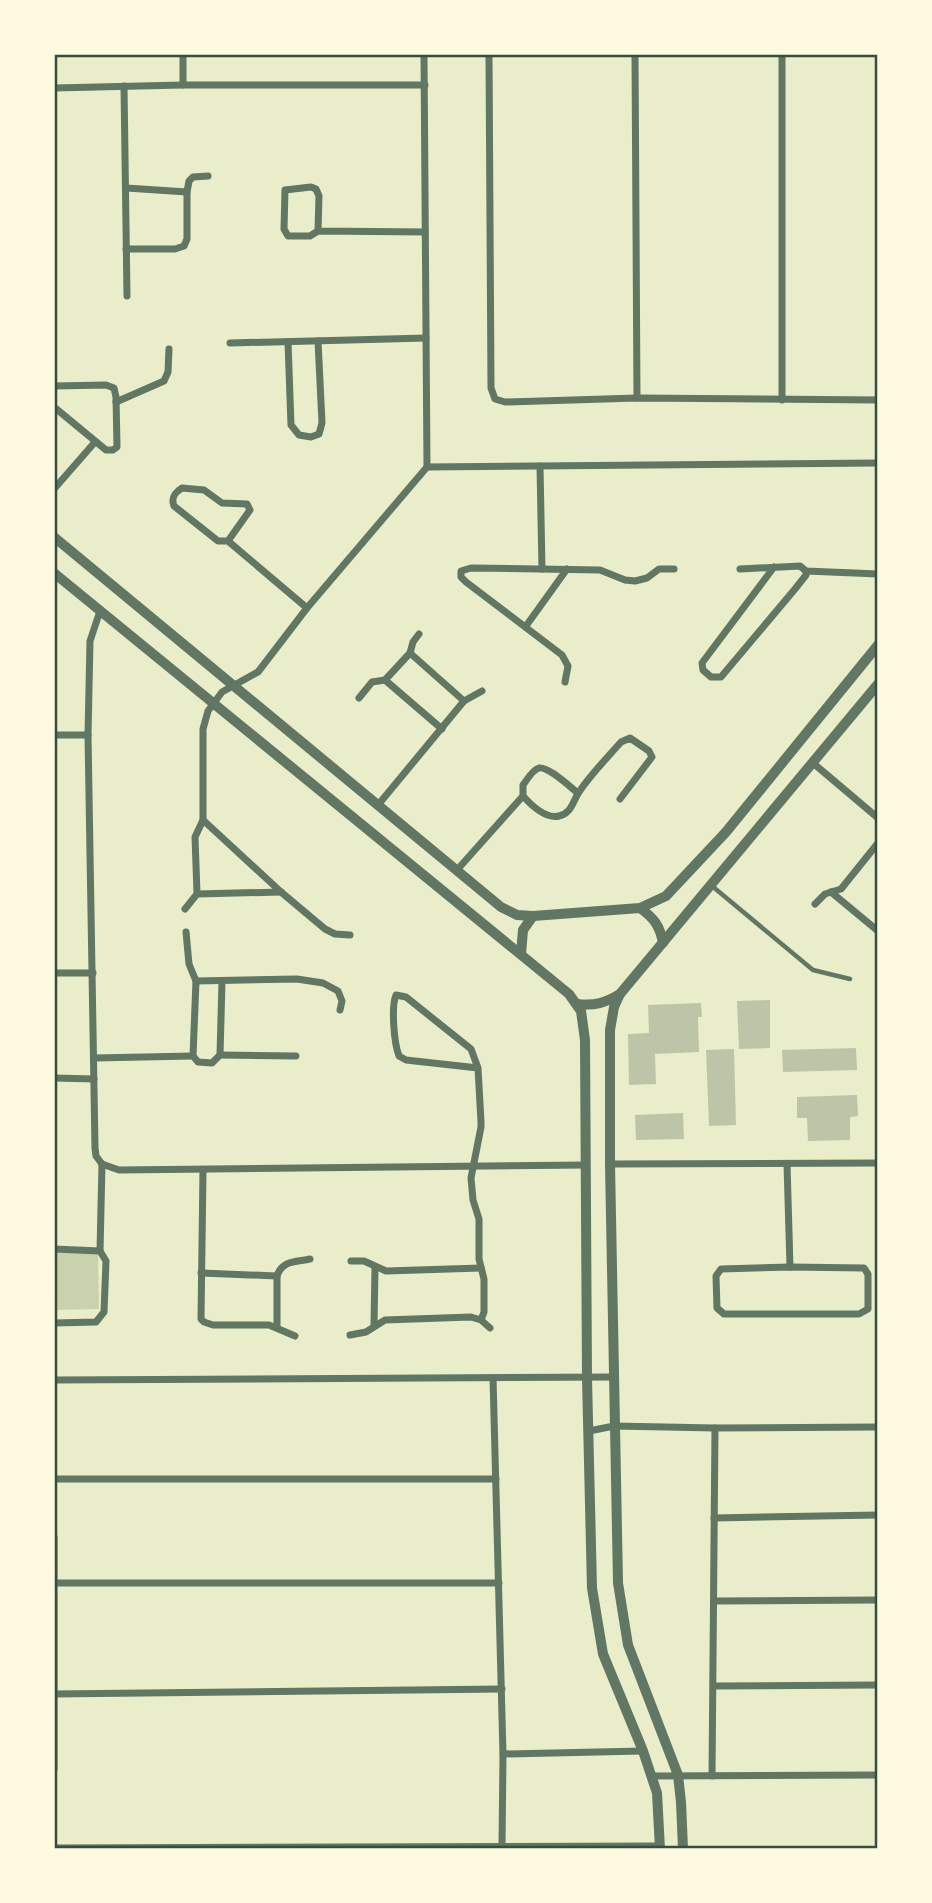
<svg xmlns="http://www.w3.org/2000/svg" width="932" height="1903" font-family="Karla,sans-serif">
<rect width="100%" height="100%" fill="#e9edc9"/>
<polygon fill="#cad2ad" points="98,1250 99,1309 54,1310 54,1251"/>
<g fill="#bcc5a7">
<polygon points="770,1000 770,1048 739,1049 737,1001"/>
<polygon points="701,1003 702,1017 698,1017 699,1052 655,1054 656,1084 629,1085 628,1034 649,1033 648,1005"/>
<polygon points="856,1048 857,1070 783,1072 782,1050"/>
<polygon points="734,1049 736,1125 709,1126 706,1050"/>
<polygon points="857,1095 858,1116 850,1117 850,1140 808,1141 807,1118 797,1118 797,1097"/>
<polygon points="683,1113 684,1139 636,1140 635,1115"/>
</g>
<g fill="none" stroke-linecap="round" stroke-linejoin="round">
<polyline stroke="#617663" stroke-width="4.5" points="712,886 813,970 850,979"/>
<g stroke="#617663" stroke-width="7">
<polyline points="183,54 183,85"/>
<polyline points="489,54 491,388 495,399 505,402 637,398 878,400"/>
<polyline points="635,54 637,398"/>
<polyline points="782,54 782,400"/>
<polyline points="124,86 127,296"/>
<polyline points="54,88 183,85 425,85"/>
<polyline points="126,188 187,192"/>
<polyline points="318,231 319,196 316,189 311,187 285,190 284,229 288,236 310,236 318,231 425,232"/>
<polyline points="126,249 175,249 184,246 187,239 187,192 189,181 193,177 208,176"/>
<polyline points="288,342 291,425 299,435 311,437 319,434 322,423 318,341"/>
<polyline points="230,343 426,338"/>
<polyline points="54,386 106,385 114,388 116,397 117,447 113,450 106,450 54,407"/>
<polyline points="116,402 164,381 168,372 169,349"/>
<polyline points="540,466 542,569"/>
<polyline points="427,467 878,463"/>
<polyline points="54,489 95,442"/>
<path d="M228,541L250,510L247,504L222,503L204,490L182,488C174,493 171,498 174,506L218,541H228L307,608"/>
<polyline points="774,567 702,663 703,670 711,677 721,677 795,589 806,575 806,571"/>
<polyline points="740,569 800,566 806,571 878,574"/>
<polyline points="100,611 90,641 88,735 95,1148 96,1156 102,1164"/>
<polyline points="526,626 567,569"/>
<polyline points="410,653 464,701"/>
<polyline points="385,680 442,729"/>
<polyline points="565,682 568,666 562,655 466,582 461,577 461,571 471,568 600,570 625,580 635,581 647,578 659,569 674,569"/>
<polyline points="359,698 372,682 385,680 410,653 413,642 419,634"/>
<polyline points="54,735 88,735"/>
<polyline points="813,763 878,818"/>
<path d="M523,796C531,805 546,819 559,816C571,814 573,801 579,792C591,774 607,758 621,742L630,738L649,751L652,757L620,799"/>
<polyline points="378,805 464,701 482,691"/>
<polyline points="203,820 281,892 325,929 335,934 350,935"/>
<path d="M457,870L523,796V785C527,780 532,770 539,768C548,766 570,787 578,793"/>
<polyline points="831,892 878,931"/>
<polyline points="197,894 281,892"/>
<polyline points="815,904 825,894 841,889 878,843"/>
<polyline points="185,909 197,894 195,837 203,820 203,729 208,711 222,692 258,672 307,608 427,467 424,54"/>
<polyline points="186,932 189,964 196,981 193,1056 198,1062 212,1063 220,1055 222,982"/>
<polyline points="54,973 93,973"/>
<polyline points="196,981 297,979 323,983 338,991 342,1001 340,1010"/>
<polyline points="220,1055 296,1056"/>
<polyline points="94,1058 193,1056"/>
<path d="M478,1068L406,1060L399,1056C394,1043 391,1007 396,995L406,997L471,1049L478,1068L481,1122V1127L471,1178L473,1200L479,1219V1259L484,1279V1312L481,1320"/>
<polyline points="54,1078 94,1079"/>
<polyline points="102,1164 119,1170 586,1165"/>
<polyline points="610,1164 878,1163"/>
<polyline points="787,1164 790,1267"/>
<polyline points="203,1170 201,1319 204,1322 213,1325 269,1325 295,1336"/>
<polyline points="54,1249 100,1251"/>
<polyline points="351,1261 364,1261 386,1271 481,1268"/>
<polygon points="790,1267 864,1268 868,1274 868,1309 859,1314 724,1314 717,1308 716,1276 721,1269"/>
<polyline points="201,1273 277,1276"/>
<polyline points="54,1323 96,1322 104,1312 106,1261 100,1251 102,1164"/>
<polyline points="374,1325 375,1268"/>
<path d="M277,1327V1276C282,1260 296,1262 310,1259"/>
<polyline points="350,1335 366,1332 385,1320 471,1317 481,1320 490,1328"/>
<polyline points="493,1378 503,1754 502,1847"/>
<polyline points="54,1380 613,1377"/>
<polyline points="589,1431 614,1426 715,1428 878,1427"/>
<polyline points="54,1479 496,1479"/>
<polyline points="714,1518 878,1515"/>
<polyline points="54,1537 54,1769"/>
<polyline points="55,1583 499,1583"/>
<polyline points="714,1601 878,1600"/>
<polyline points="714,1686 878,1685"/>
<polyline points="54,1694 502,1689"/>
<polyline points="503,1754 643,1751"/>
<polyline points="652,1776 878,1775"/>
<polyline points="712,1776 715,1428"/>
<polyline points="54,1848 660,1846"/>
</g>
<g stroke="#617663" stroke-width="10">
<polyline points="54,537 501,907 517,915 533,916 640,908 666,896 726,832 878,645"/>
<polyline points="54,573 569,994 581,1011 585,1040 587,1378 592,1588 603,1654 643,1751 657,1793 660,1849"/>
<path d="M640,908C654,918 660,926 663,943"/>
<polyline points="521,954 523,930 533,916"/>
<path d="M577,1004C595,1006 605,1003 620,994"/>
<polyline points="683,1849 681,1802 678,1775 628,1645 618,1583 610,1164 610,1030 614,1007 620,994 878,684"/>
</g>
</g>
<rect width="932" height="1903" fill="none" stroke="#fefae0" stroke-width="112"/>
<rect x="56" y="56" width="820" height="1791" fill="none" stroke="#344e41" stroke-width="2.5"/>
</svg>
